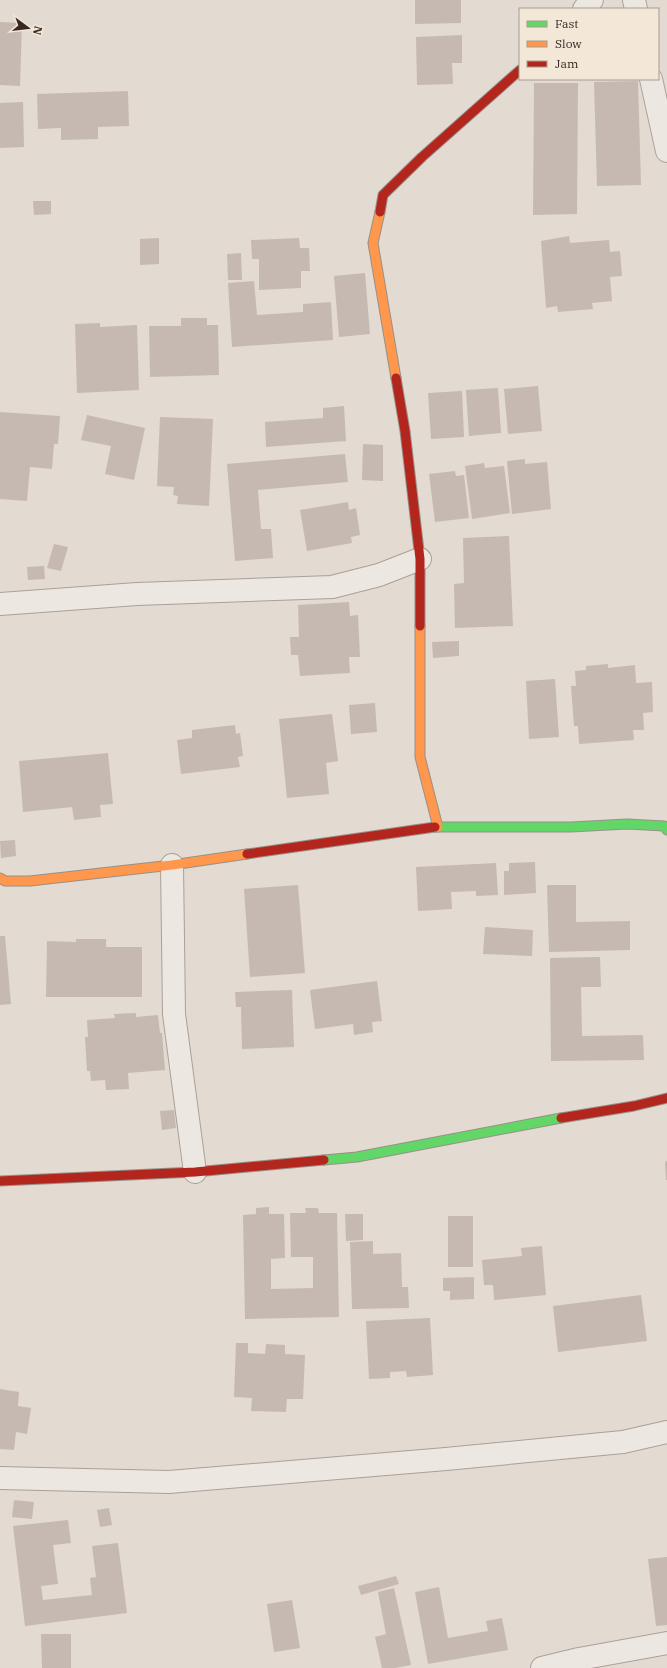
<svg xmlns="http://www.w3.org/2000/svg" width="667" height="1668" font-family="'IBM Plex Serif',serif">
<rect width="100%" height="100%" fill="#e3dad1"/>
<g fill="#c6b9b2">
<polygon points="415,0 461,0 461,23 415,24"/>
<polygon points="0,22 22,23 20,86 0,85"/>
<polygon points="462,35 462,63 452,63 453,84 417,85 416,37"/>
<polygon points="638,81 641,185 597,186 594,82"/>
<polygon points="534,83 578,83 577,214 533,215"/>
<polygon points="128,91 129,126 98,127 98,139 61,140 61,128 38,129 37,94"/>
<polygon points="23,102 24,147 0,148 0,103"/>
<polygon points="33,201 51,201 51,214 34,215"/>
<polygon points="569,236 570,243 609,240 610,252 620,251 622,276 610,277 612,301 592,303 593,309 558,312 557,306 546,308 541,241"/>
<polygon points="159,238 159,264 140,265 140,239"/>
<polygon points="299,238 300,248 309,248 310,271 301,271 301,288 259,290 259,259 252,259 251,240"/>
<polygon points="241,253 242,280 228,280 227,254"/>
<polygon points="365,273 370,334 339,337 334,276"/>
<polygon points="254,281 257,315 303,312 303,304 331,302 333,340 232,347 228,283"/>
<polygon points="181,318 207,318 207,325 218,325 219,375 150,377 149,326 181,326"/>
<polygon points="100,323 100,327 137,325 139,390 77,393 75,324"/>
<polygon points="538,386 542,431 508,434 504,389"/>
<polygon points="498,388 501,433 469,436 466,390"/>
<polygon points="462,391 464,437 431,439 428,393"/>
<polygon points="344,406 346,441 266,447 265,422 323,418 323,408"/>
<polygon points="0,412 60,416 58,444 54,444 52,469 30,467 27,501 0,499"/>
<polygon points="87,415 145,428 134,480 105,474 111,446 81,440"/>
<polygon points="160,417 213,419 209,506 177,504 178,496 173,495 174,487 157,486"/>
<polygon points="363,444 383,445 383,481 362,480"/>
<polygon points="345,454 348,482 258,490 261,529 271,529 273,558 235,561 227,464"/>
<polygon points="525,459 525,464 547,462 551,509 512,514 507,461"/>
<polygon points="484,463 485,468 504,466 510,513 472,519 465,466"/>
<polygon points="455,471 456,476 464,475 469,518 435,522 429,474"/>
<polygon points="348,502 349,510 356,508 360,535 351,537 352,543 307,551 300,510"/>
<polygon points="509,536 513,626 455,628 454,584 464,583 463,538"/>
<polygon points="54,544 68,547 61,571 47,568"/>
<polygon points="44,566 45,579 28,580 27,567"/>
<polygon points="349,602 350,616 358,615 360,657 349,657 350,673 300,676 298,655 291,655 290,637 299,637 298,605"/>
<polygon points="459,641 459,656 433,658 432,642"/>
<polygon points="608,664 608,668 635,665 636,683 652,682 653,712 643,713 644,730 633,730 634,740 579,744 578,726 574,726 571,686 576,686 575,671 586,670 586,666"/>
<polygon points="555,679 559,737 529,739 526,681"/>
<polygon points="375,703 377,732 351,734 349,705"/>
<polygon points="332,714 338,761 326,763 329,794 287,798 279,719"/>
<polygon points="235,725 236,734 240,733 243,756 238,757 240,767 181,774 177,740 192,738 192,730"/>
<polygon points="108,753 113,804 100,805 101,817 74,820 72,807 23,812 19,761"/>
<polygon points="15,840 16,856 1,858 0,841"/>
<polygon points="535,862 536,893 504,895 504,871 509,871 509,863"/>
<polygon points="496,863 498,895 476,896 476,891 451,892 452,909 418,911 416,867"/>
<polygon points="298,885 305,973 250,977 244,889"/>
<polygon points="547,885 576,885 576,922 630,921 630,950 549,952"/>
<polygon points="485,927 533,930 532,956 483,954"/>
<polygon points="0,936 5,936 11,1004 0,1005"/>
<polygon points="76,939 106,939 106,947 142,947 142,997 46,997 47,941 76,942"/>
<polygon points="600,957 601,987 581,987 582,1036 643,1035 644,1060 551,1061 550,958"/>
<polygon points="377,981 382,1021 372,1022 373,1032 354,1035 353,1024 315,1029 310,990"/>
<polygon points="292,990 294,1047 242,1049 241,1007 236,1007 235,992"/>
<polygon points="136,1013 136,1017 158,1015 160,1033 162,1033 165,1070 128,1073 129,1089 106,1090 105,1080 91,1081 90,1071 87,1071 85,1037 88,1037 87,1020 115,1018 114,1014"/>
<polygon points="174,1110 176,1128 162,1130 160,1111"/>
<polygon points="667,1161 667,1180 666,1180 665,1162"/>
<polygon points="269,1207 269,1214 284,1214 285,1258 271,1259 271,1289 313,1288 313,1257 291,1257 290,1213 306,1213 305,1208 318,1208 319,1213 337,1213 339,1317 245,1319 243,1215 256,1214 256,1208"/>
<polygon points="345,1214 363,1214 363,1240 346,1241"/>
<rect x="448" y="1216" width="25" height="51"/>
<polygon points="373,1241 373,1254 401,1253 402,1287 408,1287 409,1308 352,1309 350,1242"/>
<polygon points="542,1246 546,1295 494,1300 493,1285 484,1285 482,1260 522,1256 521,1248"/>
<polygon points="474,1277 474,1299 450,1300 450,1291 443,1291 443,1278"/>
<polygon points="641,1295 647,1341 558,1352 553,1306"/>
<polygon points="430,1318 433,1375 407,1377 406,1371 390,1372 390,1378 369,1379 366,1321"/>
<polygon points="236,1343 248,1343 248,1353 265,1354 266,1344 285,1345 285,1354 305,1355 303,1399 287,1399 286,1412 251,1411 252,1398 234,1397"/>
<polygon points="0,1389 19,1392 18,1406 31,1408 27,1434 16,1432 14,1450 0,1449"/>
<polygon points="14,1500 34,1502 32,1519 12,1517"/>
<polygon points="109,1508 112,1525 100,1527 97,1510"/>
<polygon points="68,1520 71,1543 53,1545 58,1584 41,1586 43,1600 92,1595 90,1578 96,1577 92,1546 118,1543 127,1613 25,1626 13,1526"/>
<polygon points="667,1557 667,1625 656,1626 648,1559"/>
<polygon points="396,1576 399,1584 361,1595 358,1586"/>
<polygon points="439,1587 448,1638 488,1631 486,1621 502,1618 508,1650 428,1664 415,1592"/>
<polygon points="394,1588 411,1665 395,1668 382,1668 375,1637 386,1634 378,1592"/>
<polygon points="292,1600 300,1648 274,1652 267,1604"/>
<polygon points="41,1634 71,1634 71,1668 42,1668"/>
</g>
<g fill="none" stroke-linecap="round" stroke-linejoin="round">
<defs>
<g id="street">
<polyline points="634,0 636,9"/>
<polyline points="584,9 592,0"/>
<polyline points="651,79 667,151"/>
<polyline points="0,604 137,594 332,587 379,575 420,559"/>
<polyline points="172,865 174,1014 195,1172"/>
<polyline points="0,1478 169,1482 446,1459 623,1442 667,1432"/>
<polyline points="542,1668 579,1659 667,1643"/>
</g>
<g id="fast">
<polyline points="435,827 571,827 627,824 664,826 667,830"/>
<polyline points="324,1160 357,1157 561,1118"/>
</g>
<g id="slow">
<polyline points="380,212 373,243 396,378"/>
<polyline points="420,626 420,757 438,827"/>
<polyline points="0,878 5,881 30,881 172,865 247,854"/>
</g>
<g id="jam">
<polyline points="380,212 383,195 422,157 520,70"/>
<polyline points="396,378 405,431 420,559 420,626"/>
<polyline points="247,854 435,827"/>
<polyline points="561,1118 634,1106 667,1098"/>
<polyline points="0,1181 195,1172 324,1160"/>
</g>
</defs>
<use href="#street" stroke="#a9a099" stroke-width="24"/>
<use href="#fast" stroke="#989089" stroke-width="11"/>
<use href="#slow" stroke="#989089" stroke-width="11"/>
<use href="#jam" stroke="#989089" stroke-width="11"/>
<use href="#street" stroke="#ece7e1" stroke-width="22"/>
<use href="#fast" stroke="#63d668" stroke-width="9"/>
<use href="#slow" stroke="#ff974d" stroke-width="9"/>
<use href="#jam" stroke="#b3261e" stroke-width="9"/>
</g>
<rect x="519" y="8" width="140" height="72" fill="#f3e7d8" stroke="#a89b8f"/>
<rect x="527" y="21" width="20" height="6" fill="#63d668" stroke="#a89b8f"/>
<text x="555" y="28" font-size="12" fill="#372821">Fast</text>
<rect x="527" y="41" width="20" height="6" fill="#ff974d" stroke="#a89b8f"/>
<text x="555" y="48" font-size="12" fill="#372821">Slow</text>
<rect x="527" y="61" width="20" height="6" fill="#b3261e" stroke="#a89b8f"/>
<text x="555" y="68" font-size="12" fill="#372821">Jam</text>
<g transform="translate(28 28) rotate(105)" stroke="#f3e7d8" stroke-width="3" paint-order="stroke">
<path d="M0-3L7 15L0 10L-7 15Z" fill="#372821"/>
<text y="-6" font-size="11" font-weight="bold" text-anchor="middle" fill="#372821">N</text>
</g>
</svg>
